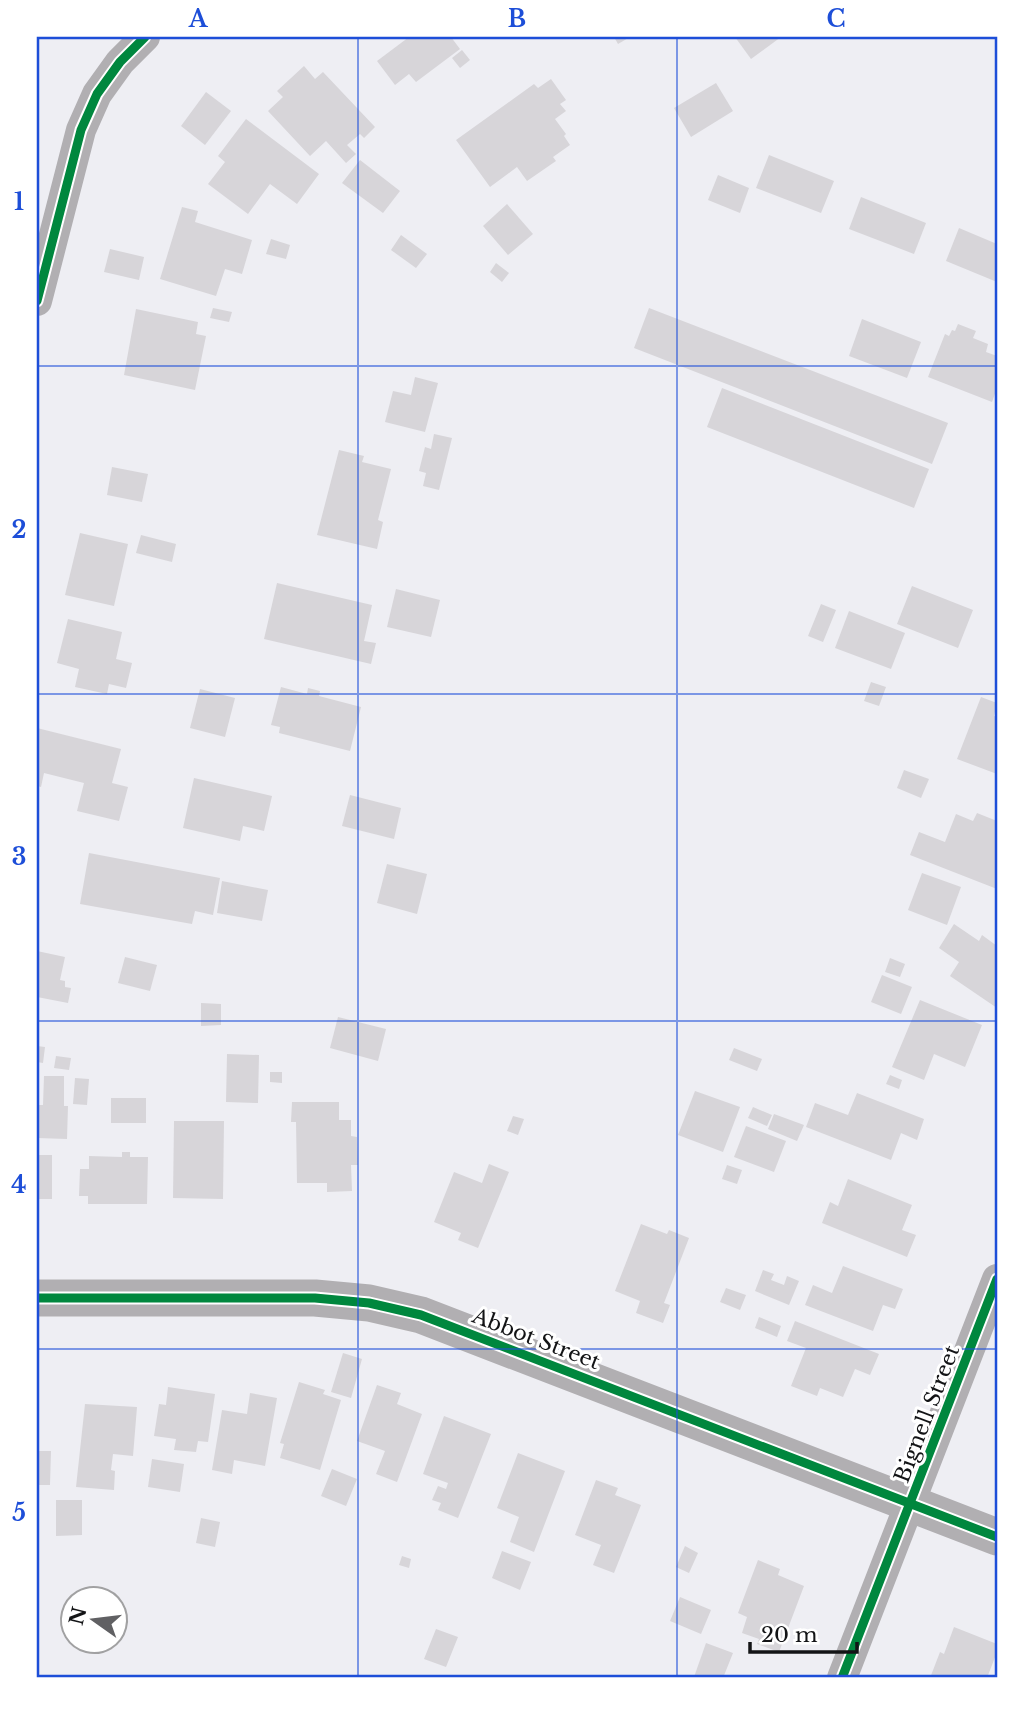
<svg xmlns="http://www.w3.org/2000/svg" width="1034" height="1715" font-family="'Libre Baskerville',serif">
<rect width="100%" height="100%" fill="#eeeef3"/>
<g fill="#d7d5d9">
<polygon points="409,37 451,37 460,49 416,82 409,74 395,85 377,61"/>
<polygon points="614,37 630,37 618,44"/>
<polygon points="735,37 781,37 751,59"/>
<polygon points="462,50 470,60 460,68 452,58"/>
<polygon points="304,66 315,79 323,72 375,127 364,138 360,134 347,145 356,154 346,163 326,141 310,156 268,111 283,97 277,91"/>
<polygon points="551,79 566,100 560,104 566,111 555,119 566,134 564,136 570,145 553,157 556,161 527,181 517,167 490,187 456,140 534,84 538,88"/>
<polygon points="716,83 733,111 691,137 674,108"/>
<polygon points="206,92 231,111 205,145 181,126"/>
<polygon points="246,119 319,174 297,204 270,184 248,214 208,184 225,162 218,156"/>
<polygon points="769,155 834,181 821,213 756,188"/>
<polygon points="360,160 400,191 383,213 342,183"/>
<polygon points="718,175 749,188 740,213 708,200"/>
<polygon points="861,197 926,223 914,254 849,229"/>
<polygon points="507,204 533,234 508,255 483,226"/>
<polygon points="182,207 198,211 195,222 252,240 242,274 225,269 216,296 160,279"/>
<polygon points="959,228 997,244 997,282 946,261"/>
<polygon points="401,235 427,254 416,268 391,250"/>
<polygon points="271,239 290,245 286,259 266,254"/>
<polygon points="110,249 144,257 139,280 104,272"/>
<polygon points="496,263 509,273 502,282 490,272"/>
<polygon points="213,308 232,312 229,322 210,318"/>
<polygon points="649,308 948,423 932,464 634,348"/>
<polygon points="136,309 198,322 196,334 206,336 195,390 124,375"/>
<polygon points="862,319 921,342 907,378 849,356"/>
<polygon points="958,324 976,331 973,338 988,344 986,352 997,356 997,388 992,402 928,377 945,334 949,336 952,330 955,331"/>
<polygon points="415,377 438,383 425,432 385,422 393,391 411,395"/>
<polygon points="722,388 929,469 914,508 707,427"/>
<polygon points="434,434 452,438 439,490 423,486 426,473 419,471 425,447 431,449"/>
<polygon points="339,450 364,456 362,462 391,469 378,520 383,522 377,549 317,535"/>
<polygon points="112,467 148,474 142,502 107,495"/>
<polygon points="80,533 128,544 114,606 65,595"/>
<polygon points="141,535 176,544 172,562 136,553"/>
<polygon points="277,583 372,605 364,641 376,643 371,664 264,639"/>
<polygon points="912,586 973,610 958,648 897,624"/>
<polygon points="396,589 440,600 431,637 387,627"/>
<polygon points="821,604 836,610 823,642 808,636"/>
<polygon points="849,611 905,633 891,669 835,648"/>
<polygon points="68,619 122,632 116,659 132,663 126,688 109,684 107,694 75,687 79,669 57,663"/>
<polygon points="871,682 886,687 879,706 864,701"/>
<polygon points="281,687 307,694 308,688 320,691 319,696 361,707 350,751 279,733 280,727 271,725"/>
<polygon points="200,689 235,698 225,737 190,728"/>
<polygon points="981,697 997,703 994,716 997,717 997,774 957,759"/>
<polygon points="37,728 121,749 112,783 128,787 119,821 77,811 84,783 44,773 41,787 37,786"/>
<polygon points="904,770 929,779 921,798 897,788"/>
<polygon points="194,778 272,796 264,831 243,826 240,841 183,828"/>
<polygon points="350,795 401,808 394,839 342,826"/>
<polygon points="977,813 997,821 997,889 910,855 919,832 945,842 956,814 973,821"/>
<polygon points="89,853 220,878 213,915 195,911 192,924 80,904"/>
<polygon points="387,864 427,874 417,914 377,903"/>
<polygon points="922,873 961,887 947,925 908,910"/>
<polygon points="222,881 268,890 262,921 217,913"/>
<polygon points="954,924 979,941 982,935 997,946 997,1008 950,976 959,962 939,948"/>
<polygon points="37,951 65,957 60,980 65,981 65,987 71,988 68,1003 37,997"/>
<polygon points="125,957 157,965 150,991 118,983"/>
<polygon points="890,958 905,964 900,977 885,972"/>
<polygon points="882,975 912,987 901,1014 871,1002"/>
<polygon points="920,1000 982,1025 965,1067 934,1054 924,1080 892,1067"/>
<polygon points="201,1003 221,1004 221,1025 201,1026"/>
<polygon points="338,1017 386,1029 378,1061 330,1048"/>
<polygon points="37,1046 45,1047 43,1063 37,1062"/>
<polygon points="734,1048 762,1059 757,1071 729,1060"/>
<polygon points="227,1054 259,1055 258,1103 226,1102"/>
<polygon points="56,1056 71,1058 69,1070 54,1068"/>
<polygon points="270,1072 282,1072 282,1083 270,1082"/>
<polygon points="890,1075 902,1080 899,1089 886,1084"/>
<polygon points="44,1076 64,1076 64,1106 68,1106 67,1139 37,1138 38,1105 43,1105"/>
<polygon points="75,1078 89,1079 87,1105 73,1104"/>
<polygon points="695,1091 740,1107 723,1152 678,1135"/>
<polygon points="857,1093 924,1119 917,1140 901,1133 891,1160 806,1127 815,1103 848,1115"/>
<rect x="111" y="1098" width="35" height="25"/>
<polygon points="292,1102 339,1102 339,1120 351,1120 351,1136 357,1137 358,1165 351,1165 352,1191 327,1192 327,1183 297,1183 296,1122 291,1122"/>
<polygon points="753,1107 772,1115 767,1126 748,1118"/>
<polygon points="774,1114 804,1125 797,1141 768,1129"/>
<polygon points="513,1116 524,1119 518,1135 507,1131"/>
<polygon points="174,1121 224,1121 223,1199 173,1198"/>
<polygon points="746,1126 786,1141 774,1172 734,1157"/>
<polygon points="122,1152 130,1152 130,1157 148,1157 147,1204 88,1204 88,1196 79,1196 80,1169 89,1169 89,1156 122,1157"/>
<rect x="37" y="1155" width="15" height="44"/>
<polygon points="489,1164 509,1172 478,1248 458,1240 461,1233 434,1222 454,1172 482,1183"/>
<polygon points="727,1165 742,1170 737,1184 722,1179"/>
<polygon points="848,1179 912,1205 902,1230 916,1235 907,1257 822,1223 830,1202 838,1206"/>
<polygon points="641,1224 667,1234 669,1230 689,1238 664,1303 670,1305 663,1323 636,1313 640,1301 615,1291"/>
<polygon points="843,1266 903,1289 895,1309 883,1305 873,1331 805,1305 813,1285 832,1293"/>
<polygon points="763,1270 774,1274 771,1280 784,1285 787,1276 799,1281 789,1305 755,1291"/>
<polygon points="726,1288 746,1295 740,1310 720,1302"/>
<polygon points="759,1317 781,1326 777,1337 755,1328"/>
<polygon points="795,1321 879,1354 870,1375 855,1369 843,1397 820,1388 817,1396 791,1386 806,1348 787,1341"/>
<polygon points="343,1353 362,1359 351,1398 331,1392"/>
<polygon points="299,1382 325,1390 323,1394 341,1400 320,1470 280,1458 284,1444 280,1443"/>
<polygon points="377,1385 401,1393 397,1404 422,1414 397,1482 376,1474 385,1451 357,1441"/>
<polygon points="168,1387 215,1394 208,1442 198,1441 196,1452 174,1450 176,1439 154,1436 159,1404 166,1405"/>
<polygon points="250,1393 277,1398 265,1466 234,1460 232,1474 212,1470 222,1410 247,1414"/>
<polygon points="85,1404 137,1407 133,1456 113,1454 111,1470 115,1471 114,1490 76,1487"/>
<polygon points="444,1416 491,1434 458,1518 438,1510 441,1503 432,1500 438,1486 446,1489 448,1483 423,1474"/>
<polygon points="37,1451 51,1451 50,1485 37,1485"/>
<polygon points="518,1453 565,1471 534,1552 510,1542 519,1517 497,1508"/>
<polygon points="152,1459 184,1464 180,1492 148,1487"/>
<polygon points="332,1469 357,1479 346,1506 321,1496"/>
<polygon points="596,1480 618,1488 615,1495 641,1505 614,1573 593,1565 601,1545 575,1535"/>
<polygon points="56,1500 82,1500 82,1535 56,1536"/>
<polygon points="201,1518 220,1522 215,1547 196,1543"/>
<polygon points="685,1546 698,1553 689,1573 676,1567"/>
<polygon points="502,1551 531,1562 520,1590 492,1578"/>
<polygon points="402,1556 411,1559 409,1568 399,1565"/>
<polygon points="758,1560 780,1569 778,1575 804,1586 779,1652 757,1644 759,1639 742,1633 747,1617 738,1613"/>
<polygon points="680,1597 711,1610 701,1634 670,1621"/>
<polygon points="954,1627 997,1644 997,1652 987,1678 930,1678 940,1652 944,1654"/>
<polygon points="436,1629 458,1637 446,1667 424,1659"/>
<polygon points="706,1643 733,1653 723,1678 694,1677"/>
</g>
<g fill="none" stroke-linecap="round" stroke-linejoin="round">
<g stroke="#b1afb2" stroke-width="30">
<polyline points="37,301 81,130 97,94 120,62 145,37"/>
<polyline points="842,1678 997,1279"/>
</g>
<polyline stroke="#b1afb2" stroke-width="37" points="37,1298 315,1298 369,1303 421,1315 997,1537"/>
<defs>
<g id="cycleway">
<polyline points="37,301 81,130 97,94 120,62 145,37"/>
<polyline points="37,1298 315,1298 369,1303 421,1315 997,1537"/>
<polyline points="842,1678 997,1279"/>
</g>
</defs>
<use href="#cycleway" stroke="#fff" stroke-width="13"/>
<use href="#cycleway" stroke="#00873e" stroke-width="9"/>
</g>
<path fill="none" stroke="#1d4ed8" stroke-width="2" stroke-opacity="0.55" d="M358,37V1678M677,37V1678M37,366H997M37,694H997M37,1021H997M37,1349H997"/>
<g text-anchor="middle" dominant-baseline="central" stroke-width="6" stroke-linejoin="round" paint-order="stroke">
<g font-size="21" fill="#131416" stroke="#fff">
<text transform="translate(536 1339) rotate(21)">Abbot Street</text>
<text transform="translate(927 1414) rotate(-69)">Bignell Street</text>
</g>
</g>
<rect width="1034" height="1715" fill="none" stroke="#ffffff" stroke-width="77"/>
<g transform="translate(94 1620) rotate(284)"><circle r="33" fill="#ffffff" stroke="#a1a1a2" stroke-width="2"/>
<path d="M0-5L12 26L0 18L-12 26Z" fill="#606063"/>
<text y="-10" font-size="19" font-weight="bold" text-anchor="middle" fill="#131416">N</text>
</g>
<path d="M750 1642v10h107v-10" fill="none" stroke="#131416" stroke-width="3.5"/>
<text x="761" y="1642" font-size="21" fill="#131416" stroke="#ffffff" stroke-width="5" paint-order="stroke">20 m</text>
<rect x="38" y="38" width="958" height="1638" fill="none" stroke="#1d4ed8" stroke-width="2.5"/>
<g font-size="23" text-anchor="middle" font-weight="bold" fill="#1d4ed8">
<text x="198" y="27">A</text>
<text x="517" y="27">B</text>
<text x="836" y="27">C</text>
<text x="19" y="210">1</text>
<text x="19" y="538">2</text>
<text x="19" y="865">3</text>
<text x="19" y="1193">4</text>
<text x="19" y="1521">5</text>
</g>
</svg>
